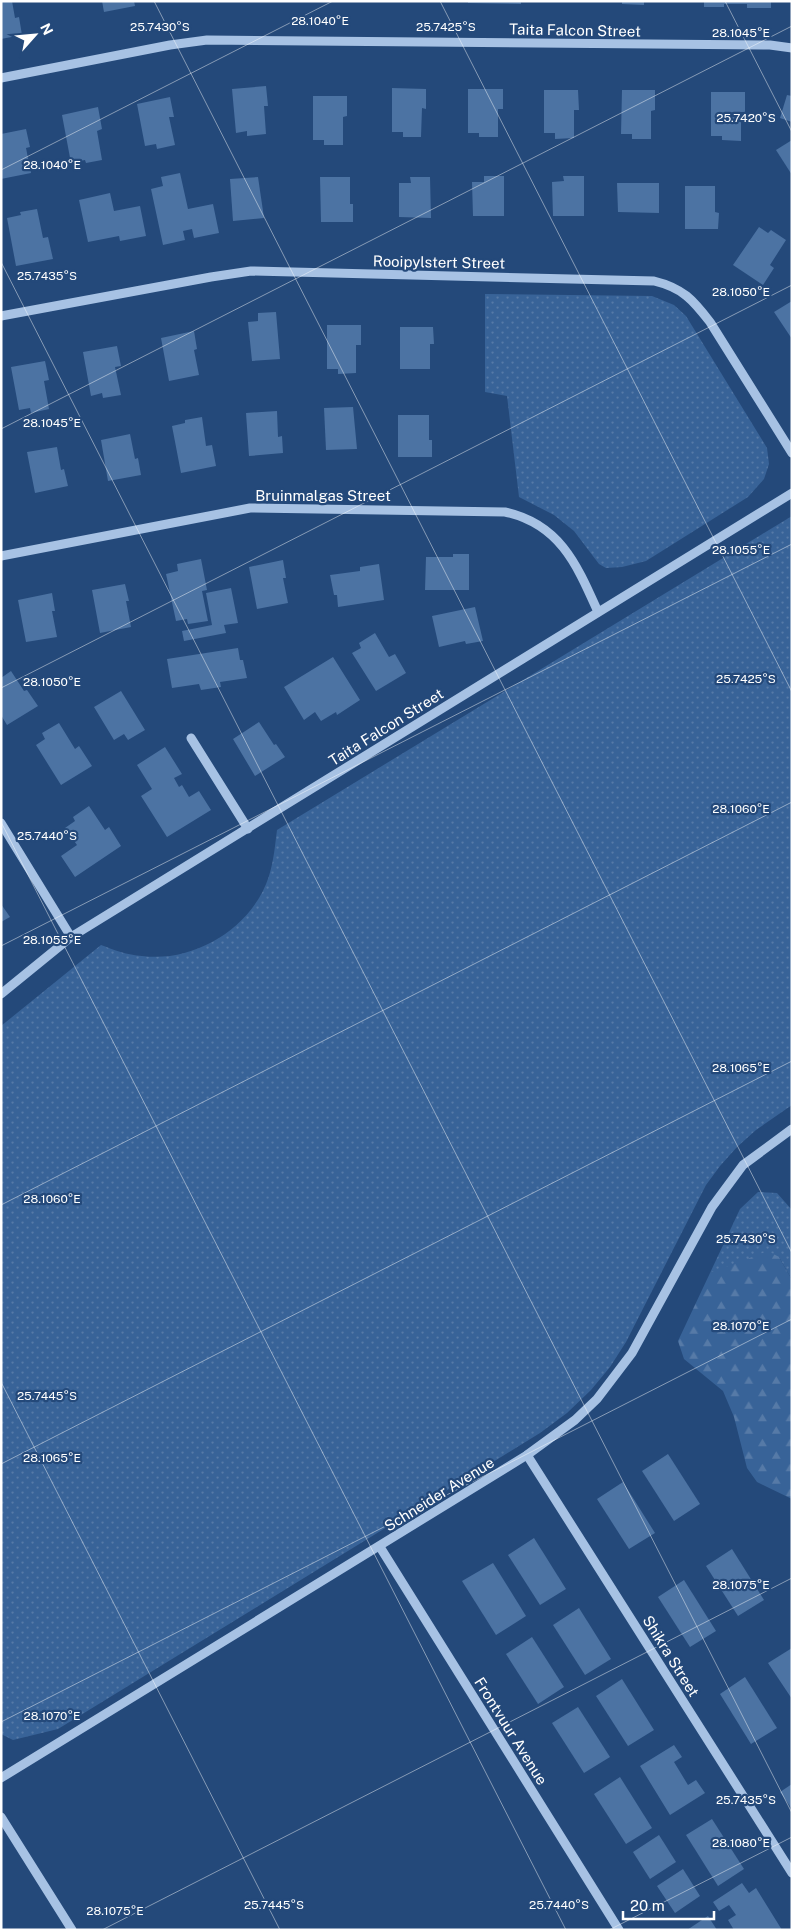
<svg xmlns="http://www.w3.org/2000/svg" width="793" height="1931" font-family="'Public Sans',sans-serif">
<defs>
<pattern id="green-dots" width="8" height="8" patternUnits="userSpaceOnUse" patternTransform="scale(1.25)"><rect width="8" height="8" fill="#386398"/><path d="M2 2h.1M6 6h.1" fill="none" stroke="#567aa7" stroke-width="1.8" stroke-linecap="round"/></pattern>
<pattern id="forest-firs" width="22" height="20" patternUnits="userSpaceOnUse" patternTransform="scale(1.25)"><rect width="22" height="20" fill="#386398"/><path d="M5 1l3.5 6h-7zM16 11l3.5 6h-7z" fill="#567aa7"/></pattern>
</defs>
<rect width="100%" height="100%" fill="#24497a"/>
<g fill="url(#green-dots)">
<polygon points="485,294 652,296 674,305 686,316 767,448 769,464 764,479 748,497 646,561 622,567 606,568 599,564 574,531 554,515 519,497 507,396 485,392"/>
<path d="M792,516V1105L756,1130L737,1147L720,1166L706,1185L626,1342L610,1367L591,1390L567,1413L540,1433L58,1729L13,1740L1,1734V1026L101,945C114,950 127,955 142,956C195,963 253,927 269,876C274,860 275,845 277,830Z"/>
<polygon points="758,1192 777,1193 792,1210 792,1280 779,1257 710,1273 740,1209"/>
</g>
<polygon fill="url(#forest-firs)" points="768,1251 779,1257 792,1280 792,1499 757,1482 747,1468 734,1417 723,1391 684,1359 678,1341 710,1273"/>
<g fill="#4c73a3">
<polygon points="1,1 12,1 15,18 19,17 22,35 1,39"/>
<polygon points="102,1 134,1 135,6 104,12"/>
<polygon points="468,1 521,1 521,4 468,3"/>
<polygon points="622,1 644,1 644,5 622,4"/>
<polygon points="704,1 771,1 771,8 747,8 747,4 724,4 724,7 704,7"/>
<polygon points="266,86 268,106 264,106 266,134 247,136 247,131 236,133 232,89"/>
<polygon points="392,88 426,89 426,109 422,108 421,137 403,137 403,132 392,132"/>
<polygon points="468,89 503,89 503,109 498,109 498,137 479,137 479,133 468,133"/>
<polygon points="544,90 578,90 579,110 574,110 574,138 555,139 555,133 544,133"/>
<polygon points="622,90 655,90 655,110 651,111 651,139 632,139 632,134 621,134"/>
<polygon points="711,92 745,92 745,112 741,112 741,141 722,140 722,136 711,136"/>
<polygon points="787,95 792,96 792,122 780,118"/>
<polygon points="313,96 347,96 347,116 343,117 343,145 324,145 324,140 313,140"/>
<polygon points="170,97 174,117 169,117 175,145 157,149 156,144 145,146 137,104"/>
<polygon points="98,107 102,129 97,131 102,160 86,163 85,160 71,163 62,115"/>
<polygon points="26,129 30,147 26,148 31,173 1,179 1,134"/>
<polygon points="792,140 792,175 776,150"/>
<polygon points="180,173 188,209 213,204 219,233 194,238 192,229 183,231 185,240 163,245 151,189 163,186 161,177"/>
<polygon points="484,176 504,176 504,216 473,216 472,182 484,182"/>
<polygon points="563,176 584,176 584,216 553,216 552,182 564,181"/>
<polygon points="258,177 264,218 233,221 230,179"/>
<polygon points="320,177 350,177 350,204 353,204 353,222 321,222"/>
<polygon points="410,177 430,177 431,218 399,217 399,183 411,183"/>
<polygon points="617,183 659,183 659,213 618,212"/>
<polygon points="685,186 715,186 715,212 719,213 718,229 685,229"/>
<polygon points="110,193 114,211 140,206 146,236 120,241 119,236 88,242 79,200"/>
<polygon points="37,209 43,238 48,237 53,259 16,266 7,218 21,215 20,212"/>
<polygon points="759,227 768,233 771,230 786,240 770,265 774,268 763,285 733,265"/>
<polygon points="792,301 792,339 774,312"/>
<polygon points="276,312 280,359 252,361 248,322 258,321 258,313"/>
<polygon points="327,325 361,325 361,345 356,345 356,373 338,374 338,369 327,369"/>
<polygon points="400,327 433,327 434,344 430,344 430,369 400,369"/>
<polygon points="194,331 197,349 194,350 199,375 169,381 161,338"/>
<polygon points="117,346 121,366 115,367 121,395 103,398 102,393 91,396 83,352"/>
<polygon points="45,361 49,380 44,381 49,409 31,413 30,408 19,410 11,367"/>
<polygon points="353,407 357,449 326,450 324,408"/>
<polygon points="277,411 278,437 282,436 283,453 249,456 246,413"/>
<polygon points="398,415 429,415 429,440 432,440 432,457 398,457"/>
<polygon points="202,417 206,446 212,445 216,466 181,473 172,426 185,423 185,420"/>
<polygon points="130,434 135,459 138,458 141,475 108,481 101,440"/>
<polygon points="57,447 61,470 64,469 68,486 35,493 27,452"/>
<polygon points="453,554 469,554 469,590 425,590 426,557 453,557"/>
<polygon points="201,559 207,590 202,591 208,621 188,624 187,619 176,621 166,574 178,571 177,564"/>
<polygon points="283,560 286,578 283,578 288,603 257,609 249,567"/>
<polygon points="379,564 384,600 338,607 337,595 334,595 330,575 360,571 360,567"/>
<polygon points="125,584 129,601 126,601 131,627 100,633 92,590"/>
<polygon points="231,588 238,623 224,625 226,633 184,641 182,631 212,625 206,593"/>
<polygon points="52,593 55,611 52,611 57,637 26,642 18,600"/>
<polygon points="475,607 483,641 466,644 465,641 439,647 432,616"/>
<polygon points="375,633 389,657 395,654 406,673 376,691 352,653 361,648 359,643"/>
<polygon points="238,648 240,660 243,660 247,678 220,682 221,687 201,690 199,684 172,688 167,659"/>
<polygon points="333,657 360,700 337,715 336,712 321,721 315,712 304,720 284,687"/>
<polygon points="11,671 24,691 27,690 38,706 7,725 1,715 1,678"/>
<polygon points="121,691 145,730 128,740 124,734 114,740 94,707"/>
<polygon points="259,722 274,745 276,744 285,757 255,776 233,739"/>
<polygon points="59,723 75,749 79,746 92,766 61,785 36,745 45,739 42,733"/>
<polygon points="165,747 182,774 174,778 179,787 182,785 189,797 199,791 211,810 167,837 141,796 152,789 137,765"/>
<polygon points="89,806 105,830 109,827 121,846 75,877 61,856 77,845 65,828 75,821 73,817"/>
<polygon points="1,904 10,917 1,922"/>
<polygon points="668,1454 700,1504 674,1521 642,1471"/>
<polygon points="623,1482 655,1533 629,1549 597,1499"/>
<polygon points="534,1538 566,1589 540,1605 508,1555"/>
<polygon points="732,1549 764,1600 738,1616 706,1566"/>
<polygon points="493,1563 526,1616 496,1635 462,1581"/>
<polygon points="684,1580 716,1631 690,1647 658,1597"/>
<polygon points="579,1608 611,1659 585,1675 553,1625"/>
<polygon points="532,1637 564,1687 538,1704 506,1654"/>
<polygon points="792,1648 792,1699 768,1663"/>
<polygon points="745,1677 777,1728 751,1744 720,1694"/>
<polygon points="622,1679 654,1730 628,1746 596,1696"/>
<polygon points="578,1707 610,1757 584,1773 552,1723"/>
<polygon points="674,1745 682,1757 674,1762 688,1785 696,1780 705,1793 670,1815 640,1766"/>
<polygon points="620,1777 652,1828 626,1844 594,1794"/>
<polygon points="792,1784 792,1809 780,1792"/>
<polygon points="712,1819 744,1869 718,1886 686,1835"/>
<polygon points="659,1835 676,1862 650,1879 633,1852"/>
<polygon points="683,1869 700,1896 675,1913 657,1886"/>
<polygon points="742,1883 749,1893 756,1888 782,1930 734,1930 728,1920 736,1915 729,1905 719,1911 713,1902"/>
<polygon points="708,1916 717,1930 687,1930"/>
</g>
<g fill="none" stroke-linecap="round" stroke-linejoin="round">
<g stroke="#a7c2e4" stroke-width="9">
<polyline points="1,78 170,45 207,40 770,45 792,48"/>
<path d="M1,316L211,277L251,271L654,281C683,288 693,300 710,322L792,453"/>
<path d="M1,556L250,508L505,512C560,524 577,565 598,612"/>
<polyline points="191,738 248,829"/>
<polyline points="1,823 71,937"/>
<polyline points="1,994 71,937 792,493"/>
<polyline points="527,1455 792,1873"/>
<polyline points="380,1547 619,1930"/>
<polyline points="1,1778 527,1455 575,1420 597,1399 632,1353 712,1207 743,1165 792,1129"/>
<polyline points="1,1817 72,1930"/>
</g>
</g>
<path fill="none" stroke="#fff" stroke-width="1" stroke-opacity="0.45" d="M154,1L792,1253M440,1L792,692M725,1L792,132M1,170L333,1M1,262L792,1813M1,429L792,26M1,688L792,285M1,822L566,1930M1,946L792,544M1,1205L792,802M1,1382L280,1930M1,1464L792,1061M1,1722L792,1319M102,1930L792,1578M609,1930L792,1837"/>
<g text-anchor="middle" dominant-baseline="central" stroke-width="4.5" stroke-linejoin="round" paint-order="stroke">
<g font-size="15" fill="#fff" stroke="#24497a">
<text transform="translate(575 30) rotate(1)">Taita Falcon Street</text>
<text transform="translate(439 262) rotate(1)">Rooipylstert Street</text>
<text x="323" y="495">Bruinmalgas Street</text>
<text transform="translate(386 727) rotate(-32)">Taita Falcon Street</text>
<text transform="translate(439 1494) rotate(-32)">Schneider Avenue</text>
<text transform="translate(671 1656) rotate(58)">Shikra Street</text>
<text transform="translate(511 1731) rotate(58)">Frontvuur Avenue</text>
</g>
</g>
<g font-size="12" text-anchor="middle" fill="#fff" stroke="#24497a" stroke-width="4.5" stroke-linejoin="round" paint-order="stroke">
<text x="320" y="25">28.1040°E</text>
<text x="160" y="31">25.7430°S</text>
<text x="446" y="31">25.7425°S</text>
<text x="741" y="37">28.1045°E</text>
<text x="746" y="122">25.7420°S</text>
<text x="52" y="169">28.1040°E</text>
<text x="47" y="280">25.7435°S</text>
<text x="741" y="296">28.1050°E</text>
<text x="52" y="427">28.1045°E</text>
<text x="741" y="554">28.1055°E</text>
<text x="746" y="683">25.7425°S</text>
<text x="52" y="686">28.1050°E</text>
<text x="741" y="813">28.1060°E</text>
<text x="47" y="840">25.7440°S</text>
<text x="52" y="944">28.1055°E</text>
<text x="741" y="1072">28.1065°E</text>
<text x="52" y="1203">28.1060°E</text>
<text x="746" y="1243">25.7430°S</text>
<text x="741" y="1330">28.1070°E</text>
<text x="47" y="1400">25.7445°S</text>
<text x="52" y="1462">28.1065°E</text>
<text x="741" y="1589">28.1075°E</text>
<text x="52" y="1720">28.1070°E</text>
<text x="746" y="1804">25.7435°S</text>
<text x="741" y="1847">28.1080°E</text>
<text x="274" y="1909">25.7445°S</text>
<text x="559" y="1909">25.7440°S</text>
<text x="115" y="1915">28.1075°E</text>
</g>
<rect width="793" height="1931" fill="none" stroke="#ffffff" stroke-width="5"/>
<g transform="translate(35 35) rotate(63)" stroke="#24497a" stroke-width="4" paint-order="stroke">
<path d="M0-4L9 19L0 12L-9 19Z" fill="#ffffff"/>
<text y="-8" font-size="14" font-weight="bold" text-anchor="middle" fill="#ffffff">N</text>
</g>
<path d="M623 1911v8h91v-8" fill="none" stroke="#ffffff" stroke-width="2.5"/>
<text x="630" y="1911" font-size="15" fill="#ffffff" stroke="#24497a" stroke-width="4" paint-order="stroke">20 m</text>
</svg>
